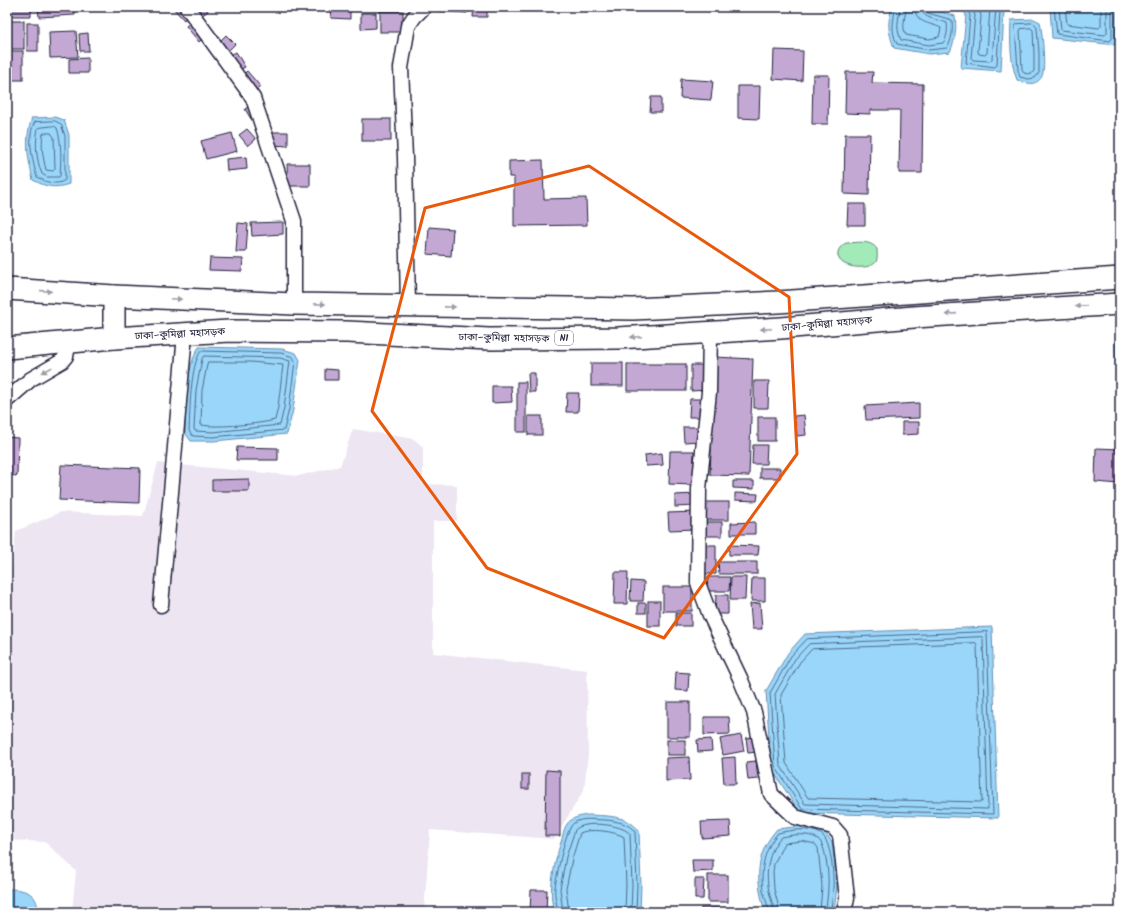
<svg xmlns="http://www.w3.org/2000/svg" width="1127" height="919" font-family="Kalam,'Noto Sans Bengali',sans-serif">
<rect width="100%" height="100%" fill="#fff"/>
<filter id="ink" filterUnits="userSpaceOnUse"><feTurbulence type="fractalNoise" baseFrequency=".025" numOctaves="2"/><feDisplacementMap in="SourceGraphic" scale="8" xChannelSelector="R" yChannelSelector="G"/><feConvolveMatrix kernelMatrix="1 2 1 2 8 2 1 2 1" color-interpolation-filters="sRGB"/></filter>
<g filter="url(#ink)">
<polygon fill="#ede5f2" points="353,429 414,439 423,447 423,484 457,485 457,521 433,521 433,653 587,670 588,754 584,790 554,839 430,830 424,912 72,912 76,871 45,842 7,840 7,617 16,531 61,512 143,516 158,463 298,476 340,466"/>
<path fill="#a2eab7" stroke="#628679" d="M846,243C856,243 870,239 877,249C877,253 878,258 876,262C869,271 835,269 838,252C839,248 842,245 846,243Z"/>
<g fill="#99d6fa" stroke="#698eae">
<path d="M892,7C917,7 931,8 955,16C957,30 955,40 950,52L929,54L894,48C888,30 887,25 892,7Z"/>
<polygon points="961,7 1025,7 1004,10 1001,71 961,68 966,15"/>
<polygon points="1050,7 1116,7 1116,45 1052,38"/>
<path d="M1034,19L1040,22C1042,31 1046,68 1042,76C1042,78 1040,79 1038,81C1032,86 1024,82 1017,80C1010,62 1010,40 1011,20Z"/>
<path d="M55,117L64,120L69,135V184C55,189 46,187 33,180C28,159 24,139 32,118Z"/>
<polygon points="1120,339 1120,438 1118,438 1115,341"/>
<path d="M199,347L282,349L296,353L300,360L293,410L287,434L214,441H191L185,433C186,408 185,368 199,347Z"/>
<polygon points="992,627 998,818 800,813 771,768 766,691 788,653 805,634"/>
<path d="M589,815C607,816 628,815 639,831L641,885L640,912H555C546,895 556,856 562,839C563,834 564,828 567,824C572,817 581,816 589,815Z"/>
<path d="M802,826L815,827L825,832L832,842L837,886L834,912H765C756,881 754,855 777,829Z"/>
<path d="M7,889C24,889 38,892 38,912H7Z"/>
</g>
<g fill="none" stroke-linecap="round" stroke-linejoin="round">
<g stroke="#526a87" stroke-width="1">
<path d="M895,7C894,24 890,28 897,44L929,50L947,48C952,40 953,30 952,20L928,13L926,10V7"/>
<path d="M900,7C899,21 895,26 901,40L929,45L943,43C947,38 948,30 947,23C938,19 922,20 921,7"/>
<path d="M906,7C906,17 901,25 906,35L929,39L939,37L941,28C929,22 915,24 915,7"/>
<polyline points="965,7 970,15 966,63 995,67 997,65 1000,10 1002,7"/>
<polyline points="971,7 975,15 971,58 973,60 990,61 992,59 996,7"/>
<polyline points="979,7 981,16 978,52 979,54 985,55 987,53 990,7"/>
<polyline points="1054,7 1057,34 1110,41 1112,39 1112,7"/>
<polyline points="1059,7 1061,30 1105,35 1107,33 1107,7"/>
<polyline points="1065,7 1067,24 1099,28 1101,26 1101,7"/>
<polygon points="1033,23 1036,25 1037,29 1039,53 1039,73 1035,78 1028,79 1020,77 1018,70 1015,26 1017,24"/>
<polygon points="1031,28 1033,30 1034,53 1034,71 1032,73 1028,74 1024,73 1022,69 1020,31 1021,29"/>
<path d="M55,121L61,124L65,136V180C57,186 45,182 37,177C33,163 26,135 35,122Z"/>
<path d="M54,126L57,128C62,143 61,160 60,176L59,177H47L42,174C36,159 35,143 38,128Z"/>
<path d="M45,133H51L54,137L55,169L53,171L46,170C43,158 41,146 43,134Z"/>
<path d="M201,351L281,353L293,357L295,361L289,409L284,430L213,437L193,436L189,431C190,412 190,365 201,351Z"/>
<polygon points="204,356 280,358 290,361 284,408 280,425 213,432 195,431 194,429 196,390 202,359"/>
<path d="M208,362H251L283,365L278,407L275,420C260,424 217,428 201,425L202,391Z"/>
<polygon points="987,632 993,814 802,809 775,766 770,693 791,656 807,639"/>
<polygon points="982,637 983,639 988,809 805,804 780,765 775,694 795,659 809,644"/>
<polygon points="976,643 977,645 982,802 808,798 786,763 781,695 800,662 812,649"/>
<path d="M558,912C557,904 554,896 555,887C557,875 565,829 574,823C582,817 595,820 605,820C616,821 629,823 635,832L637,885L636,912"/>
<path d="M563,912L560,889L566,857L575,830C583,820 623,824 630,834L632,885L631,912"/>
<path d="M569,912L566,889L572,859L580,833C589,828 615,831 624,837L626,885L625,912"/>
<path d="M769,912C768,905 765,898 763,891C760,870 764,849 778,833C791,830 809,827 821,834C831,840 834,876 833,887C833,896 831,904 831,912"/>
<path d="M774,912C774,905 770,898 769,891C765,873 768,851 781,837C791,835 808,832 818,839C826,844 829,877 828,887C828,895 826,904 826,912"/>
<polyline points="780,912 774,889 773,872 774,864 784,843 802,841 815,844 818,848 822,886 820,912"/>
</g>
</g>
<g fill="#c4a8d4" stroke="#22223b">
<rect x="7" y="7" width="24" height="9"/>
<polygon points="38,7 75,7 75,15 39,17"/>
<polygon points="172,7 183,7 190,15 184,20"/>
<polygon points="195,7 206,7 208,11 201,16"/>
<polygon points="332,7 350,7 350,19 331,18"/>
<polygon points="438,7 467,7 467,13 438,11"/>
<polygon points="474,7 487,7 487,17 473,17"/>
<rect x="380" y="11" width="23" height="21"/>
<polygon points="361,13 376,13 376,28 361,29"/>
<rect x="7" y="21" width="17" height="28"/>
<polygon points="192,21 204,37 199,42 186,26"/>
<rect x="27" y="23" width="11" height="28"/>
<polygon points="76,31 78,57 50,58 49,32"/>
<polygon points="88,33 89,51 80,51 79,34"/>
<polygon points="226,35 235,44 228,51 219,42"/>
<polygon points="774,50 803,51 802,81 773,79"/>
<rect x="8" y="51" width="15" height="29"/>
<polygon points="236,52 245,67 235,72 227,57"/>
<polygon points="88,58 88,73 69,73 69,59"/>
<polygon points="247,71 260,86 253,92 240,77"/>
<polygon points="846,72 873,72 872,83 923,84 922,173 899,173 900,110 870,110 870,114 845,113"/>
<polygon points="813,75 829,75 828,124 812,124"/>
<polygon points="681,79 713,81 711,100 680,98"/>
<polygon points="738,86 760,86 759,119 738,118"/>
<polygon points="651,97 661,97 661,112 650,112"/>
<polygon points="251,105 258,115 251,119 245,109"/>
<rect x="362" y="119" width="29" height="22"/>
<polygon points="247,129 256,139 248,146 239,135"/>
<polygon points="272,132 288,132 288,146 272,145"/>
<polygon points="232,133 237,151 206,159 201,141"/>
<polygon points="845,134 870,134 869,195 844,194"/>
<polygon points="246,157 247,169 227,171 226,159"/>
<polygon points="543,160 544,199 586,198 587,225 514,226 514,177 509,177 509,161"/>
<polygon points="287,164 310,164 310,186 288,186"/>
<polygon points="848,204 865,204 865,225 847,225"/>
<polygon points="283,222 283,234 252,236 251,223"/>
<polygon points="238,223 248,224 246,252 236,252"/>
<polygon points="429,227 453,229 451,256 427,254"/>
<polygon points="210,258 243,259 242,271 209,270"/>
<polygon points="715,357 753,359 749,476 710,475"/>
<rect x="591" y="363" width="32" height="23"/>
<rect x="627" y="364" width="59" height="27"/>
<polygon points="691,365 706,365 707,390 691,391"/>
<polygon points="325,369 338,370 338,380 325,380"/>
<polygon points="528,373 535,373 535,392 529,392"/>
<polygon points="754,381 769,381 768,408 754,408"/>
<rect x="517" y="382" width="9" height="50"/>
<polygon points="492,386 511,386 512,402 492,403"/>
<polygon points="567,393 579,393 578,412 566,412"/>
<polygon points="690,399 704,399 704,417 689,417"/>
<polygon points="919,403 919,418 866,420 865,406"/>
<polygon points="804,415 806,435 797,436 794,416"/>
<rect x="528" y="416" width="14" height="19"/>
<rect x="758" y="417" width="17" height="24"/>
<polygon points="902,422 919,422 919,434 902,435"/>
<polygon points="683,427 699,427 700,441 684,442"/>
<polygon points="7,437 18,438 17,476 7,475"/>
<polygon points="753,445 767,445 766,464 752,464"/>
<polygon points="237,447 278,448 278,460 236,460"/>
<polygon points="1096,448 1120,449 1120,484 1095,482"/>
<polygon points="670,451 694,451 693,485 669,484"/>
<polygon points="662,453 663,465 646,466 645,455"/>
<polygon points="61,465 140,468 139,503 59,500"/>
<rect x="760" y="468" width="20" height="10"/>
<polygon points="249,479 249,491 212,491 212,480"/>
<polygon points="733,481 754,481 754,489 733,488"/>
<polygon points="735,493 758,494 757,501 735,500"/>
<polygon points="695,494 696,506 675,507 675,495"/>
<rect x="701" y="502" width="28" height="18"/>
<polygon points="695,512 696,529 669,530 668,513"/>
<rect x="701" y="522" width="21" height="14"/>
<polygon points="755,522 755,534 731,534 731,523"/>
<polygon points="700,545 716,545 716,574 701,574"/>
<polygon points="729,545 759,546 758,555 729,555"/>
<polygon points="718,562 757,562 757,574 719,574"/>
<polygon points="615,572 628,572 627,604 614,604"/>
<polygon points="708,577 730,577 729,591 707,591"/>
<polygon points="731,577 746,577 745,600 730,600"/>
<polygon points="752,578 765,578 765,601 751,601"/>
<polygon points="631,581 644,582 643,601 630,601"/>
<rect x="663" y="587" width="29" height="24"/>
<polygon points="716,595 728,595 728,614 715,614"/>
<rect x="648" y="601" width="12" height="25"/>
<rect x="638" y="603" width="8" height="10"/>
<polygon points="760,603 762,629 752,629 750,604"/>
<rect x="676" y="613" width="15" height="13"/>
<polygon points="676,672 689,673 688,691 675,690"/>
<rect x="667" y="702" width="23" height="35"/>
<polygon points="704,717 729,717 730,734 704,735"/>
<polygon points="741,735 744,751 723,755 720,739"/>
<polygon points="755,737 757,752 748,753 746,738"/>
<polygon points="711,739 712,751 698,752 697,740"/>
<rect x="667" y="740" width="18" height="15"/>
<polygon points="689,757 690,780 666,781 666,758"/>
<polygon points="735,757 736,784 724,784 722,758"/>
<polygon points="756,761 758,779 748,780 746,762"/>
<polygon points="546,770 560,771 560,836 545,836"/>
<rect x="522" y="774" width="7" height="15"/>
<polygon points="730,821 731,836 702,838 701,822"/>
<polygon points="692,860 713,860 713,871 693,872"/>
<rect x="708" y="875" width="20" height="27"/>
<polygon points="695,879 704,879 703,899 695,899"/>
<polygon points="531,890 547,890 546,912 530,912"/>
<rect x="701" y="908" width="18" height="4"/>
</g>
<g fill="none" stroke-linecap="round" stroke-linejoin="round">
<defs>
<g id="minor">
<polyline points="187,7 253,98 294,221 294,304"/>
<polyline points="408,306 405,157 401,68 408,26 414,17 424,7"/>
<polyline points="710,332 709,392 699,489 698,583 710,615 740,678 754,712 771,794 795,817 833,827 840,835 847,898 844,912"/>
<polyline points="7,400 31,379 62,361 66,356 69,342"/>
<polyline points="161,605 185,334"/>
</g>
<g id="highway">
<polyline points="7,289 114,296 294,304 633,309 778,302 1120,278"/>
<polyline points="114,296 114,338"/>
<polyline points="7,348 114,338 229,331 347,332 489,339 618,338 781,328 914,317 1120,304"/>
</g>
</defs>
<use href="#minor" stroke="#22223b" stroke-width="17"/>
<use href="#highway" stroke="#22223b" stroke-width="24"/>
<use href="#minor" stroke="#fff" stroke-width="14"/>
<use href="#highway" stroke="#fff" stroke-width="21"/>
</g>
<defs><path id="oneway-solid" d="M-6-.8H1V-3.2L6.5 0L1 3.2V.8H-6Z"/></defs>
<g fill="#9c9ca7">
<use href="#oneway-solid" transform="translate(46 291) rotate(4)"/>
<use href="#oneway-solid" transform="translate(176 299) rotate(2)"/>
<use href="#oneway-solid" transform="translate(320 304) rotate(1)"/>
<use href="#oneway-solid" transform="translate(1081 306) rotate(176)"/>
<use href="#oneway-solid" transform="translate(450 307) rotate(1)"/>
<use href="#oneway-solid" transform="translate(951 314) rotate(176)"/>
<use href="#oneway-solid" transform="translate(766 329) rotate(177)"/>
<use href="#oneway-solid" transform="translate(636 337) rotate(177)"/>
<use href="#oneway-solid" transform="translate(47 370) rotate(151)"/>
</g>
</g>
<path fill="none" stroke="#e8590c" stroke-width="3" stroke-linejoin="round" d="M589,166L789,297L797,454L664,638L487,568L372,411L425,208Z"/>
<g text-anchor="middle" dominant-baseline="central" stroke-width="3.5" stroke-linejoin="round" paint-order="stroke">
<rect fill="#fff" stroke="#646476" stroke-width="1" x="555" y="331" width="18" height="14" rx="3"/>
<g font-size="9" font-weight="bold" fill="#22223b">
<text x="564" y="338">N1</text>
</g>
<g font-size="10" fill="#22223b" stroke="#fff">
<text transform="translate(827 324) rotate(-5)">ঢাকা–কুমিল্লা মহাসড়ক</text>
<text transform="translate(180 334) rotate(-3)">ঢাকা–কুমিল্লা মহাসড়ক</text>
<text transform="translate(504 338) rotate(1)">ঢাকা–কুমিল্লা মহাসড়ক</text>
</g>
</g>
<rect width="1127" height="919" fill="none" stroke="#fff" stroke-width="24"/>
<rect x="12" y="12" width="1103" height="895" fill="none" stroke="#22223b" stroke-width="1.5" filter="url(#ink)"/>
</svg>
